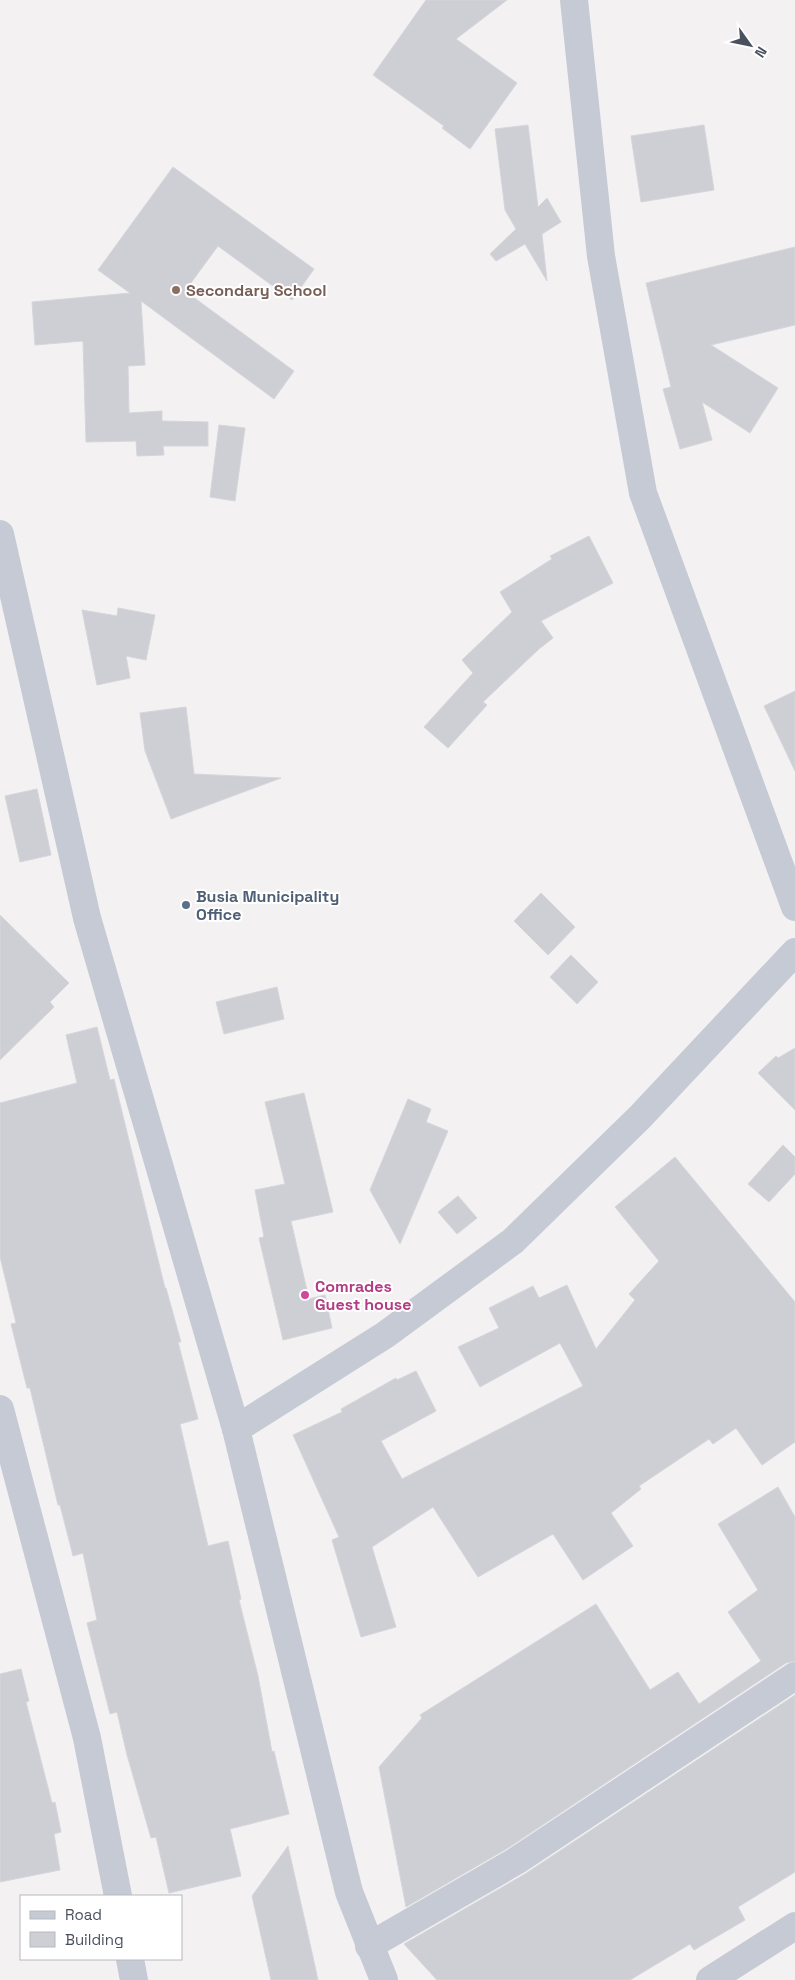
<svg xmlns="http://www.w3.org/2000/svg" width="795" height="1980" font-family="'Space Grotesk',sans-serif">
<rect width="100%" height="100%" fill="#f3f1f1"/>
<g fill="#cecfd5" stroke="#d5d6dc">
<polygon points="426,0 507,0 456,39 517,83 470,149 442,128 444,126 373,75"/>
<polygon points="528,125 538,207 547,198 561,222 542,234 547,281 525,244 496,261 490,254 516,229 505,210 495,129"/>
<polygon points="704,125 714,190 641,202 631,136"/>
<polygon points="173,167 314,269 292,300 218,246 185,291 294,371 274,399 141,301 145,365 128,366 129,413 162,411 162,421 208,422 208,446 163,446 164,455 137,456 136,441 86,442 83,341 35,345 32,302 130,293 98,270"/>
<polygon points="795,247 795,325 711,345 778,388 750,433 702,402 712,440 680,449 663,389 671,387 646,283"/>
<polygon points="219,425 245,428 235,501 210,497"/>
<polygon points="589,536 613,583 541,621 553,638 539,649 483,702 487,705 448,748 424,727 473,673 462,660 512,612 500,592 552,559 550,556"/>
<polygon points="118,608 155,615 146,660 126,656 130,678 97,685 82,610 117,616"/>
<polygon points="795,691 795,771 764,706"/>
<polygon points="186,707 194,774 281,778 171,819 145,751 140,713"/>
<polygon points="37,789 51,855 20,862 5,796"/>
<polygon points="541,893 575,927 548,955 514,921"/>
<polygon points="0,915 69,983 50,1002 54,1007 0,1060"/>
<polygon points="571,955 598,982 577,1004 550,977"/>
<polygon points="277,987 284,1019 224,1034 216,1002"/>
<polygon points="97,1027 110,1080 114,1079 165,1288 166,1288 181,1342 178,1342 198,1419 180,1424 208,1546 228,1541 241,1599 239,1600 258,1676 272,1752 274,1751 289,1814 230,1829 241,1876 169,1893 156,1837 151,1838 127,1755 117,1712 110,1714 87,1623 97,1620 83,1553 73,1556 60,1505 58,1505 30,1388 27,1388 11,1324 16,1323 0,1257 0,1103 77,1083 66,1035"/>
<polygon points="795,1048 795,1110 758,1073 776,1056 778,1058"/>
<polygon points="304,1093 333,1212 291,1221 309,1299 325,1295 332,1328 283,1340 259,1238 264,1237 255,1190 285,1184 265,1102"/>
<polygon points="408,1099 431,1109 426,1122 448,1131 400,1244 370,1190"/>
<polygon points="783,1145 795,1157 795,1174 769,1202 748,1184"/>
<polygon points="675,1157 795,1302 795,1442 762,1465 736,1428 713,1444 709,1439 639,1486 641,1489 611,1513 633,1546 583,1580 553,1534 478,1577 433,1507 372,1547 396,1627 361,1637 332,1540 339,1537 293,1435 342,1412 341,1409 396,1378 397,1380 416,1371 436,1411 381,1441 402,1479 583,1386 560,1343 480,1387 458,1347 499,1328 489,1308 533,1286 539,1298 567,1285 596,1349 635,1300 629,1294 659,1261 615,1207"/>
<polygon points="458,1196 477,1218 457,1234 438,1212"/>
<polygon points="778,1487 795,1517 795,1661 786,1663 508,1848 406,1907 379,1767 422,1718 420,1715 596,1604 650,1690 678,1672 699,1704 761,1661 728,1612 758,1590 718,1524"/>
<polygon points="21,1669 29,1701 26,1702 52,1803 55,1802 61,1832 54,1834 60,1870 0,1882 0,1674"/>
<polygon points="795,1695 795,1872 738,1907 745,1920 694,1950 690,1944 630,1980 437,1980 404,1944 525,1874"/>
<polygon points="288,1846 311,1948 318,1980 271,1980 252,1896"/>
</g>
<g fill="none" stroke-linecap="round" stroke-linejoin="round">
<g stroke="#c5cad5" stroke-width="28">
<polyline points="574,0 601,256 643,493 795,907"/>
<polyline points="0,534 87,918 236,1429 349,1892 384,1980"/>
<polyline points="0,1409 87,1738 118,1896"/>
<polyline points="236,1429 385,1335 513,1241 640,1117 795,952"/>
<polyline points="369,1946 516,1861 795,1676"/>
<polyline points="130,1959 134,1980"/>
<polyline points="710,1980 795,1926"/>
</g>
</g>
<circle fill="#8d6e63" stroke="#fff" stroke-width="2" cx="176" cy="290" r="5"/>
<circle fill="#5c6f8a" stroke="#fff" stroke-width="2" cx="186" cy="905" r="5"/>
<circle fill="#d1479c" stroke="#fff" stroke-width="2" cx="305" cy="1295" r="5"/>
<g text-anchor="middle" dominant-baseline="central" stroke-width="4" stroke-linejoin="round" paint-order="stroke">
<g font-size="16" font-weight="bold" fill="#785e54" stroke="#fff" text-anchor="start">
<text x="186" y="290">Secondary School</text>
</g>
<g font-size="16" font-weight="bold" fill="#4e5e75" stroke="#fff" text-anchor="start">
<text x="196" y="896">Busia Municipality<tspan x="196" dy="18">Office</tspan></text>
</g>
<g font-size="16" font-weight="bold" fill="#b23c85" stroke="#fff" text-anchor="start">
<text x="315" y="1286">Comrades<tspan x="315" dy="18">Guest house</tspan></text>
</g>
</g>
<rect x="20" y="1895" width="162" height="65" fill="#ffffff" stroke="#b6b9bf"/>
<rect x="30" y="1911" width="25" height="8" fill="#c5cad5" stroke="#b6b9bf"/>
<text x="65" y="1920" font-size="15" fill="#49505e">Road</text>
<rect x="30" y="1932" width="25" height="15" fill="#cecfd5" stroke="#b6b9bf"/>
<text x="65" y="1945" font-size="15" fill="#49505e">Building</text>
<g transform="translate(750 45) rotate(123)" stroke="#ffffff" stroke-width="4" paint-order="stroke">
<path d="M0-4L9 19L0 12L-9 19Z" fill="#49505e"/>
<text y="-8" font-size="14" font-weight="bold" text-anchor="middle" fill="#49505e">N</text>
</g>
</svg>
